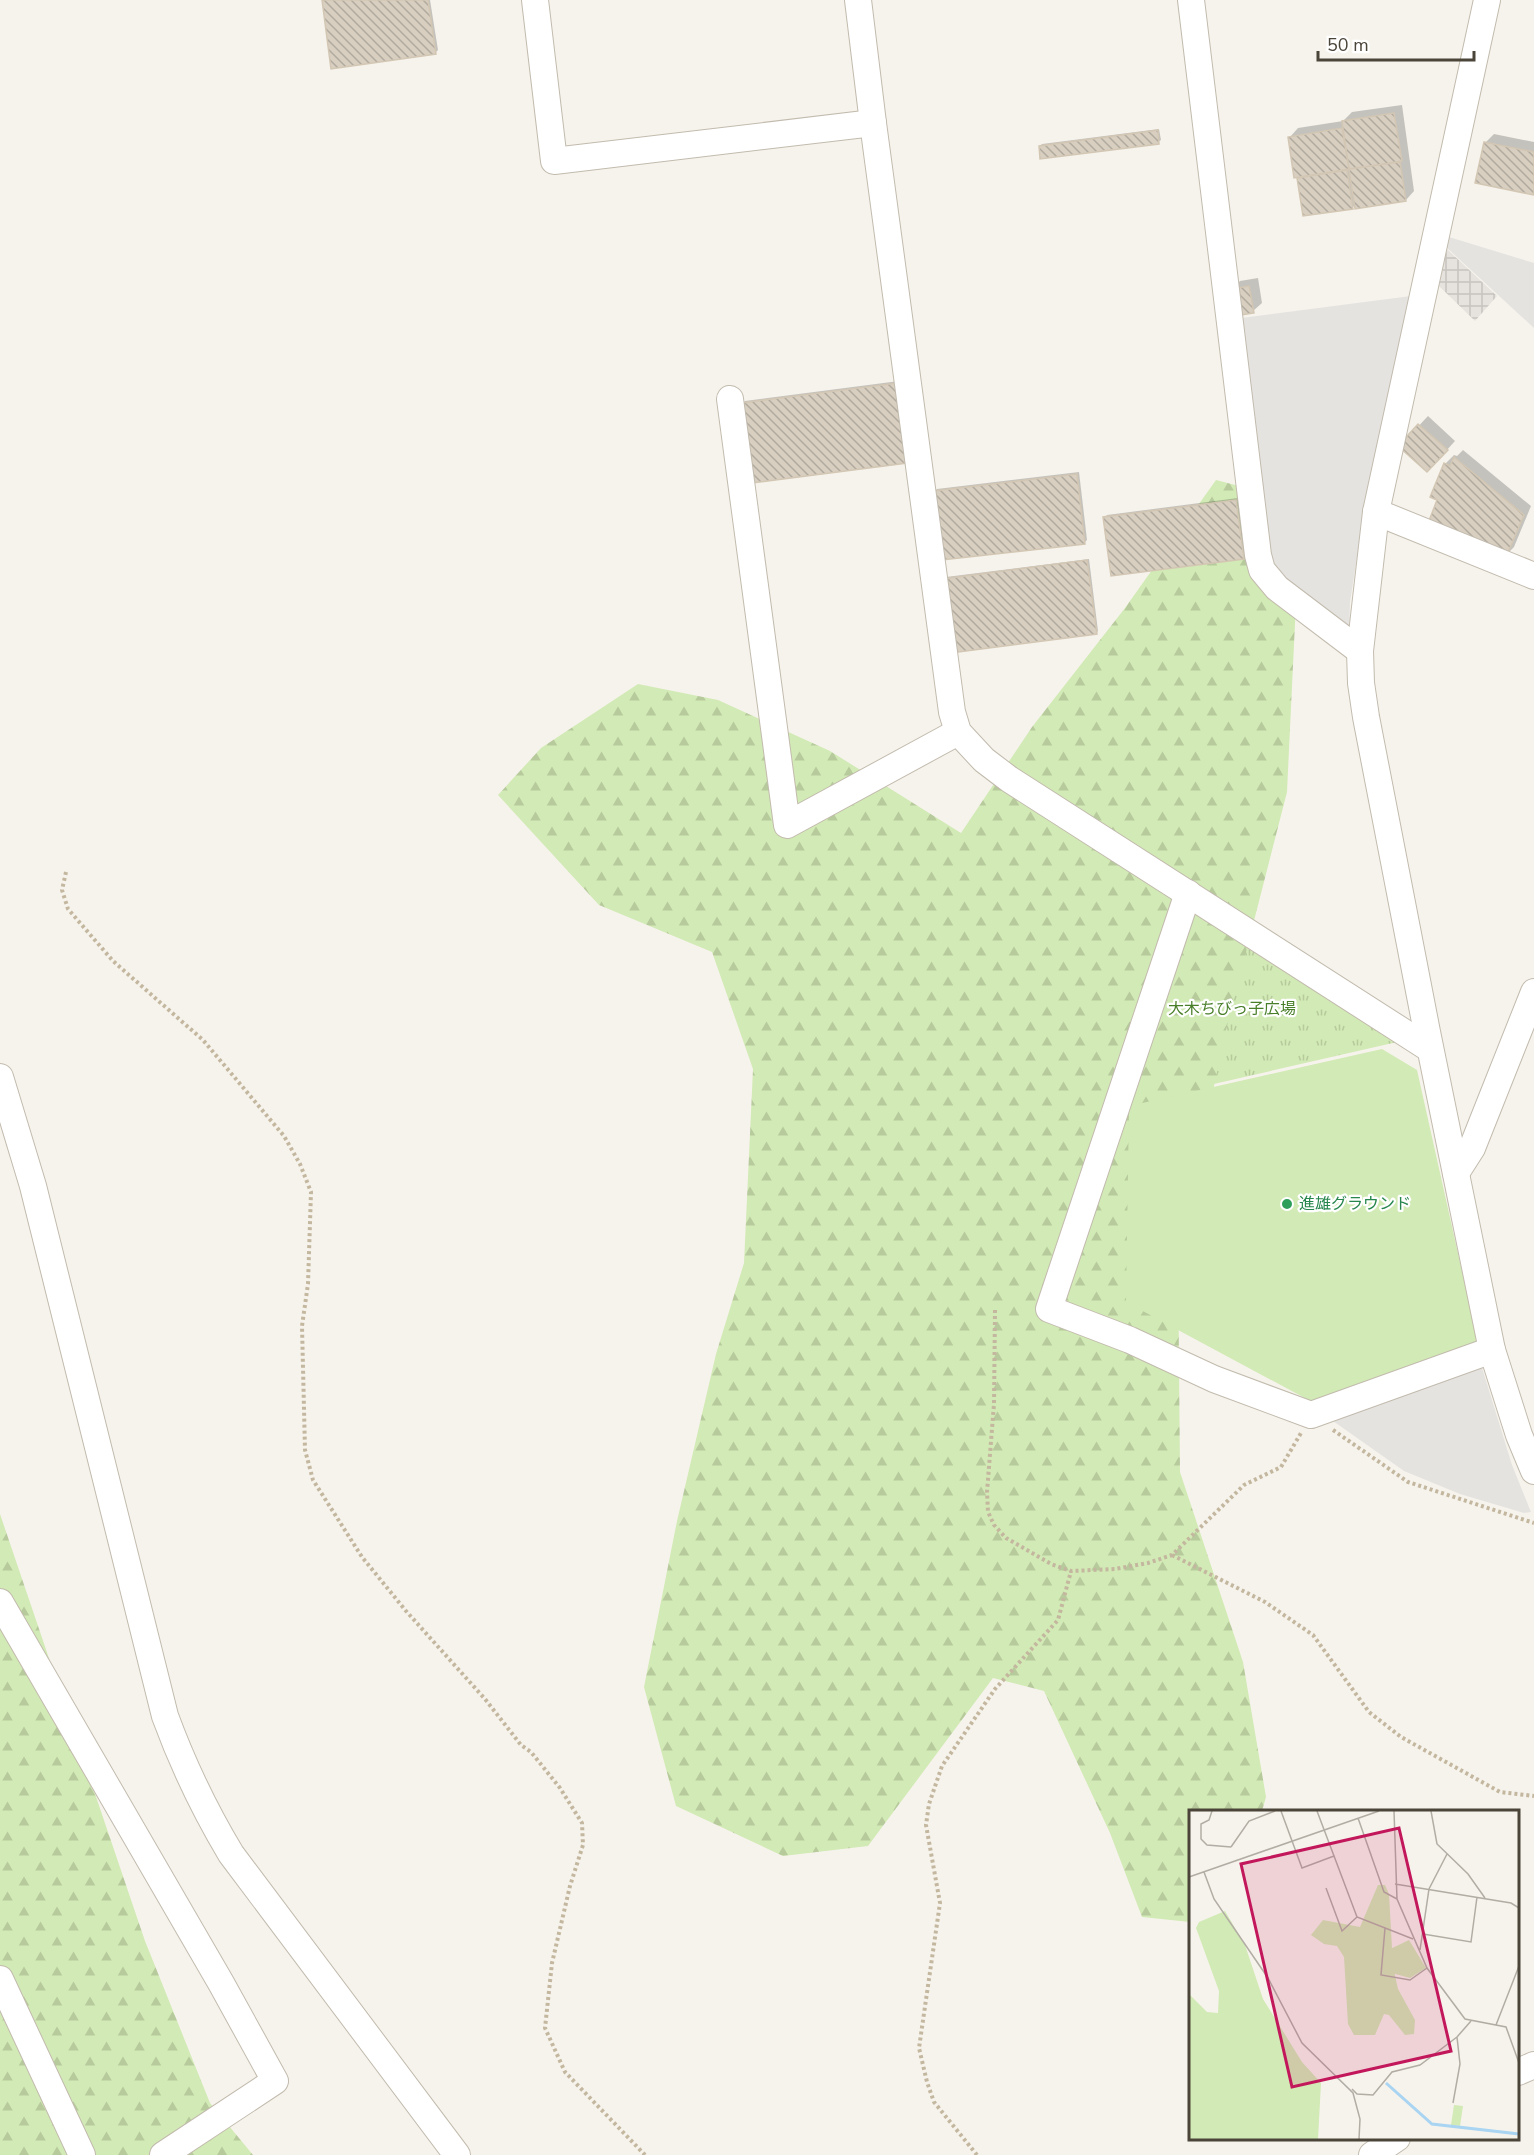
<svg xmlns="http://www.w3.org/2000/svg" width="1534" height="2155" font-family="'Nunito Sans','Noto Sans JP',sans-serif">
<defs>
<pattern id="industrial-grid" width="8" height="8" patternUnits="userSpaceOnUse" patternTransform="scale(1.5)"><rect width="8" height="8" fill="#e6e2dd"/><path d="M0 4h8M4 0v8" fill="none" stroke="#c7c3be"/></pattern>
<pattern id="grass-tufts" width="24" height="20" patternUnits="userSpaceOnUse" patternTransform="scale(1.5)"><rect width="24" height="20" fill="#d2eab5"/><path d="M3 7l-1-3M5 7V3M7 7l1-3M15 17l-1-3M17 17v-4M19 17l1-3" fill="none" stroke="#b6ca9c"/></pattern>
<pattern id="forest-firs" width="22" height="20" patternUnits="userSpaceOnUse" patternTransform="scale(1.5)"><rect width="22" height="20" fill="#d2eab5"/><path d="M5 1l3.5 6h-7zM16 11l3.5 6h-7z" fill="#b6ca9c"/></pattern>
<pattern id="building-back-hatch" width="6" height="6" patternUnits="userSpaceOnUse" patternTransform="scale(1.5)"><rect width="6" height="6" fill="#d8cfc1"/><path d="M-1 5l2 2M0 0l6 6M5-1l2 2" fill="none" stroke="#b1aa9e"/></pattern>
</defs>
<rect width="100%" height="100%" fill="#f6f3ec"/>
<polygon fill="url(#industrial-grid)" points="1447,249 1497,296 1475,321 1439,286"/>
<polygon fill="url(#grass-tufts)" points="1194,902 1406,1040 1126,1104"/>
<g fill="url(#forest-firs)">
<polygon points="1216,480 1278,496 1297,581 1287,792 1226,1030 1178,1254 1180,1472 1243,1662 1266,1797 1262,1811 1190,1812 1190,1922 1142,1917 1110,1833 1044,1691 993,1678 868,1846 783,1856 676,1806 644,1687 677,1521 716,1354 744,1263 753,1069 712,952 599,905 498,795 541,748 638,684 718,700 830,751 961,833 1032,727 1125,608"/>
<polygon points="0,1514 145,1941 210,2103 253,2155 0,2155"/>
</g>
<polygon fill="#d2eab5" points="1382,1049 1417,1070 1478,1343 1316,1404 1126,1302 1129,1106"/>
<g fill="#e5e3e0">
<polygon points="1449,237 1534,263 1534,328 1446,247"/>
<polygon points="1411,296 1365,507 1350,602 1349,637 1266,568 1234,319"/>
<polygon points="1479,1358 1512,1465 1531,1512 1524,1513 1460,1494 1404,1471 1323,1414"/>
</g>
<g fill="#0003">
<polygon points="323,0 430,0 438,50 435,53"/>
<polygon points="1402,105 1414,191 1406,200 1356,204 1352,208 1304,215 1290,137 1298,128 1343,121 1352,112"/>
<polygon points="1159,129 1161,140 1158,142 1040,146 1042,144"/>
<polygon points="1494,134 1534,142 1534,194 1485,143"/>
<polygon points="1258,278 1262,303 1253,311 1231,290 1240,281"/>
<polygon points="899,381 909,459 743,404 745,401"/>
<polygon points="1428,416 1455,441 1436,462 1400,446"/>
<polygon points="1463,450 1531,506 1514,547 1505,556 1445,464 1454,455 1457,456"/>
<polygon points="1079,472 1087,540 1084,543 935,491 937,489"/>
<polygon points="1238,498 1246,555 1243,557 1105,518 1107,515"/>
<polygon points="1089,559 1098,631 1096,633 943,579 946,577"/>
</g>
<g fill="url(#building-back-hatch)" stroke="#d3c7b4" stroke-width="1.5">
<polygon points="322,0 428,0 436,54 331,69"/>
<polygon points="1394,113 1402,161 1349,170 1342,121"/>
<polygon points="1342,128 1349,169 1294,178 1288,137"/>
<polygon points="1158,130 1159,144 1040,159 1039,146"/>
<polygon points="1484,142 1534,152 1534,195 1475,183"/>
<polygon points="1400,162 1406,201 1355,209 1349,169"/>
<polygon points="1347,170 1353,209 1303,216 1297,178"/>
<polygon points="1249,286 1254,313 1235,316 1230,289"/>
<polygon points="897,383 907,463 752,483 741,403"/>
<polygon points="1418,424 1448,450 1427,472 1398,446"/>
<polygon points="1454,457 1524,515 1506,557 1427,526 1437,500 1430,497 1444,463 1450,466"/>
<polygon points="1077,474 1085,544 942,560 933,491"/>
<polygon points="1236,500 1244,559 1111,576 1103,517"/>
<polygon points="1087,560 1097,634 951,653 942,579"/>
</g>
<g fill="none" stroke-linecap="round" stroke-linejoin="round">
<defs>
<g id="minor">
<polyline points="535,0 554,161 873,123 952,712 958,732 984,760 1009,779 1430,1049"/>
<polyline points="858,0 873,123"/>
<polyline points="1191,0 1258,555 1262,570 1277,588 1360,651"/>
<polyline points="1487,0 1376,512 1360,651 1361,683 1366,717 1427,1032 1492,1350 1519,1435 1534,1471"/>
<polyline points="730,399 787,825 958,732"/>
<polyline points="1376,512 1534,576"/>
<polyline points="1188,893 1049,1309 1130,1340 1214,1379 1311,1415 1492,1350"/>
<path d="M0,1077L33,1186L165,1716C183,1765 204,1809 231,1854L457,2155"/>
<polyline points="1456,1173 1472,1148 1534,992"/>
<polyline points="0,1602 221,1983 275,2081 163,2155"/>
<polyline points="0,1979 82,2155"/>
<polyline points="1518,2072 1534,2065"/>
<polyline points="1372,2155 1397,2138"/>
</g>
</defs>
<use href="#minor" stroke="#c2bbae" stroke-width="28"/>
<g stroke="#c4b79f" stroke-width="4" stroke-dasharray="3 3" stroke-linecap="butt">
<polyline points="66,872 62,890 68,909 113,961 203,1040 284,1136 300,1164 311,1192 308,1284 302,1326 305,1450 313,1480 362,1557 406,1611 485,1699 521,1745 531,1752 560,1788 582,1823 583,1845 570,1886 552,1963 545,2028 565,2072 645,2155"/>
<polyline points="995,1310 994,1404 987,1492 988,1512 994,1525 1006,1538 1051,1564 1071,1571 1115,1569 1148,1563 1172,1555 1244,1485 1281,1467 1301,1433"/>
<polyline points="1333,1430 1408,1482 1534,1523"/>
<polyline points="1172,1555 1265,1602 1313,1635 1369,1712 1401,1737 1500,1792 1534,1796"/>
<polyline points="977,2155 934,2102 927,2082 919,2048 940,1903 926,1825 929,1804 942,1766 995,1689 1058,1620 1071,1571"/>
</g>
<use href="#minor" stroke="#fff" stroke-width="26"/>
</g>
<circle fill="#2e9e5b" stroke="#fff" stroke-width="2" cx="1287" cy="1204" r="6"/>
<g text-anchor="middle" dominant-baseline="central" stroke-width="4.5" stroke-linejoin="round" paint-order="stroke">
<g font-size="16" fill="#4a7f2a" stroke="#fff">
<text x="1232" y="1009">大木ちびっ子広場</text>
</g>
<g font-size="16" fill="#27864d" stroke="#fff" text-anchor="start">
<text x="1299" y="1204">進雄グラウンド</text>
</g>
</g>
<g transform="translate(1189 1810)">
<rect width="330" height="330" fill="#f6f3ec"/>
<path d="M265,295L274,296L271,316L262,315Z" fill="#d2eab5"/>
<path d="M189,75H196L200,84L204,156L209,179L226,210L225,224L216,225L200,205L195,204L186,225H165L159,214L155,147L148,136L135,134L122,125L134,110L171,117ZM36,101L56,135L74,189L113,252L132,273L129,329H0V184L18,202L29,203L30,181L7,118L10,112Z" fill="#d2eab5"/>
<path d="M220,130L237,158L221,168L199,162L195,142Z" fill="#d2eab5"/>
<path fill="none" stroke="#a9d4f2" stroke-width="3" d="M197,273L243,314L330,324"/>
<path fill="none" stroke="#b2ada4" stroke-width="1.5" d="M23,1L20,10L12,14V29L18,35L42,37M92,1L113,58L145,46L168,107L224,129M128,1L145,46M205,1L208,89L238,158L276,209L317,217L330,253M242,1L248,34L279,64L296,88M169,8L195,82L208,89M42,37L60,11L86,1M15,62L25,89L79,168L113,233L164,283L171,309L170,329M0,67L190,1M206,74L322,93L330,98M137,78L153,121L168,107M196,118L192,165L221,170L238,158M234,124L282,132L288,87M231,140L240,79L258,44M307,215L330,156M163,279L168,284L184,285L203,262L231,255L268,227M264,293L271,254L268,227L282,211"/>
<path fill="#c2185b" fill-opacity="0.15" stroke="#c2185b" stroke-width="3" d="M210,18L262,241L103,277L52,54Z"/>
<rect width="330" height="330" fill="none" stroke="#4b4439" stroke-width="3"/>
</g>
<path d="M1318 51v9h156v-9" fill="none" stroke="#4b4439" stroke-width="3"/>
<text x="1327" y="51" font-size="18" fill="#4b4439" stroke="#ffffff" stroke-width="4.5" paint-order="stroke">50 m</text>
</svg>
